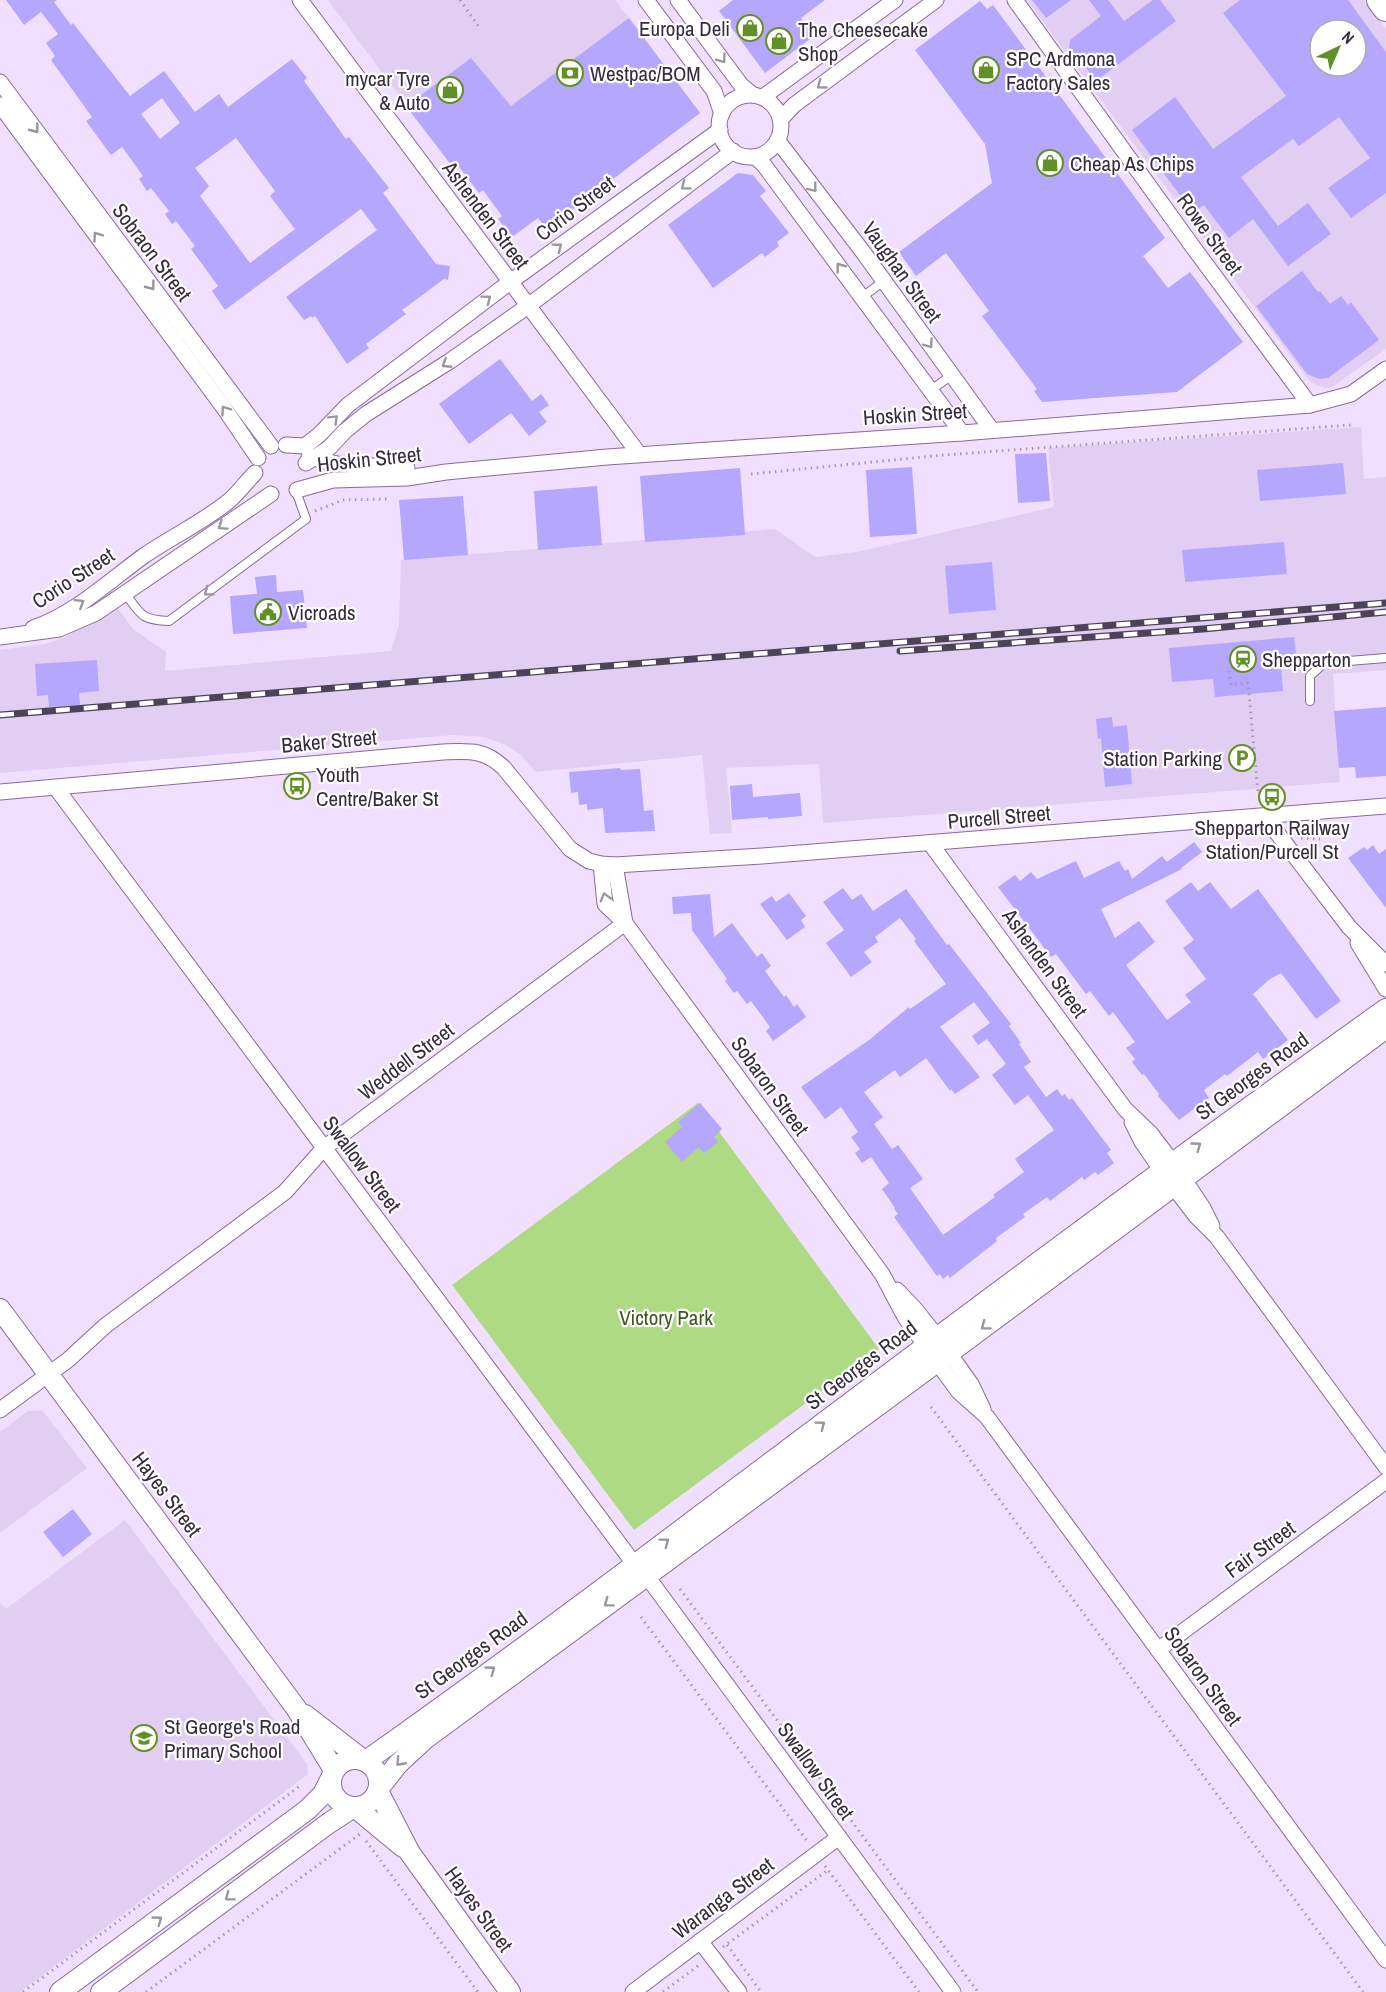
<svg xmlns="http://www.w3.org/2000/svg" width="1386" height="1992" font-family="'Archivo Narrow',sans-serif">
<rect width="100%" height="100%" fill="#f1dfff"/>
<g fill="#e2cef2" fill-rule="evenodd">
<polygon points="328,0 615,0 700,113 547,229 483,144 452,166"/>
<path d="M1027,0H1364L1386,29V349L1332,387L1324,388L1310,382ZM1320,30H1356V66H1320Z"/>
<polygon points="1361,427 1364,479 1386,477 1386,670 1333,674 1340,782 823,823 819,764 726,768 732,833 710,834 702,755 536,772 520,754 502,743 483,737 453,735 0,773 0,650 45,644 63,638 117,607 133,629 166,652 165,671 391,651 399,625 401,560 775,529 815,557 857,552 1054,507 1048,448"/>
<polygon points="42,1410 87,1468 0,1533 0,1432 28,1411"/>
<polygon points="125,1520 307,1764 308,1774 20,1992 0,1992 0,1603 6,1609"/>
</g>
<polygon fill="#afda84" points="698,1103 879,1349 634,1530 452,1285"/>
<g fill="#b4a7fd" fill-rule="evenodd">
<path d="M6,0H57L54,2L71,25L73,23L130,96L164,71L195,112L219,94L228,107L292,59L307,78L304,81L346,139L349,137L389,188L383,193L436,264L450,266L448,280L444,279L402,310L406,314L366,344L369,348L347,364L315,316L312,318L311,316L304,320L286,297L377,230L361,209L225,310L212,291L218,286L191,249L195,246L176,221L172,224L165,214L169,211L151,188L147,191L139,179L143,176L122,147L111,155L86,121L92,117L51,60L55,56L46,43L58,34L41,12L24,25ZM162,98L180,123L160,139L141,114ZM236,138L275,191L270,196L295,229L250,263L200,196L209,186L195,168Z"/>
<polygon points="733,0 825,0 801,18 814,36 765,73 719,11"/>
<polygon points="1032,0 1071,0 1046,18"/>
<polygon points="1089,0 1108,0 1124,21 1153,0 1160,0 1176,21 1096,81 1077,56 1075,57 1069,48 1070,40 1101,16"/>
<path d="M1240,0H1348L1386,52V193L1351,218L1328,188L1370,158L1339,117L1299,146L1293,139L1241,177L1278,226L1308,203L1331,234L1288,266L1253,219L1229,238L1204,205L1193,213L1132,130L1175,97L1213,149L1286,96L1223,13ZM1320,30H1356V66H1320Z"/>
<polygon points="980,1 987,9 993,5 1165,238 1143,256 1168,288 1190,272 1243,342 1177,392 1042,402 1034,391 1037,389 982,316 989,311 946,253 916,276 899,252 992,183 985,144 915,50"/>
<polygon points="629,18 700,113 547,229 538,218 512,237 498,219 502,216 483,190 479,193 456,163 452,166 409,110 416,105 413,101 471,58 511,106"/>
<polygon points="738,173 753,175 766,191 760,196 789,233 777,242 779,246 765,257 762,253 713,288 668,225"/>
<polygon points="1302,271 1318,292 1320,291 1330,304 1341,296 1348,305 1351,302 1379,340 1328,378 1319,379 1307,374 1256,306"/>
<polygon points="500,359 532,401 541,394 549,405 539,412 547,422 529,436 511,413 469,444 439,404"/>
<polygon points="1046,453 1050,501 1018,503 1015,454"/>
<polygon points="1343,463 1346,494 1260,501 1257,470"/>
<polygon points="912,467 917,534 870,537 866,470"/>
<polygon points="740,468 745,535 645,542 640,476"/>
<polygon points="597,486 602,545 538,550 534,491"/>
<polygon points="463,496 468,555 404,560 399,500"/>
<polygon points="1284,542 1287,574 1185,582 1182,550"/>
<polygon points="992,562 996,610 949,614 945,566"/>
<polygon points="276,575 277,592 303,590 307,628 233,634 230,596 257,594 255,577"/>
<polygon points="1294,637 1297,665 1281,667 1283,691 1215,697 1213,679 1172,682 1169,648"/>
<polygon points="97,660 99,691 79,693 80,705 49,707 48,695 37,696 35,664"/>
<polygon points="1386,707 1386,776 1356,778 1355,767 1339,768 1334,711"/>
<polygon points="1112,717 1113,727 1127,725 1132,784 1105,787 1101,738 1098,739 1096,719"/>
<polygon points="620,768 621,770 640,769 644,811 653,810 655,831 605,833 603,808 587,810 587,804 579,805 578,792 571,793 569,772"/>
<polygon points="752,784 753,797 800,793 802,816 768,819 768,817 732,820 730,786"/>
<polygon points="1194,842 1202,852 1181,868 1182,869 1101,909 1115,938 1139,921 1155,942 1126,965 1167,1020 1191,1002 1185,995 1206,979 1183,948 1194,940 1165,901 1191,882 1198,891 1210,882 1231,909 1258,889 1341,1001 1316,1019 1281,973 1270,979 1253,994 1288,1040 1263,1059 1258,1052 1227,1076 1225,1074 1204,1090 1209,1098 1179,1120 1158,1096 1159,1094 1144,1074 1142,1075 1132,1062 1135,1059 1126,1048 1135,1042 1113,1012 1109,1016 1090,991 1086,994 1056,954 1051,957 998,887 1015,875 1020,881 1031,872 1037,879 1076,861 1084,878 1119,861 1125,871 1128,869 1132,879 1162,856 1167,862"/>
<polygon points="1373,845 1379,854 1386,849 1386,908 1348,858 1364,847 1367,850"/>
<path d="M843,888L852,900L861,894L873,911L906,889L947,945L949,944L1011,1024L1009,1026L1021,1043L1019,1044L1031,1062L1024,1067L1046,1097L1057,1089L1062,1096L1065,1094L1069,1100L1072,1098L1111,1150L1107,1153L1114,1163L1098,1175L1095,1172L1084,1180L1082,1177L1050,1201L1047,1197L1023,1214L1025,1217L996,1238L997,1241L950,1278L948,1275L943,1279L940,1274L937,1276L894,1217L898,1214L894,1209L895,1208L882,1189L889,1183L871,1157L862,1163L855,1153L860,1149L851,1137L858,1132L841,1107L825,1119L801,1087L869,1040L909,1007L910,1009L946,984L914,941L916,939L900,918L875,937L878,942L864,952L872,962L851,977L826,943L844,930L823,902ZM974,1002L990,1023L972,1036L978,1045L987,1039L1006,1064L992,1075L1015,1105L1028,1095L1054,1130L1015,1159L1024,1172L993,1195L995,1197L943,1235L910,1188L923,1179L898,1145L892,1149L874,1124L883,1117L864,1092L895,1070L900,1077L926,1058L950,1091L951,1089L955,1094L980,1077L940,1027Z"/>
<polygon points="789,893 806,916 801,920 805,927 787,940 760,904 772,896 776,902"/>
<polygon points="710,894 714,937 732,923 757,957 762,953 771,966 765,971 784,997 786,995 794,1007 797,1004 806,1017 773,1041 766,1031 770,1027 751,1001 747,1004 737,991 734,993 725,981 727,979 692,930 691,913 673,914 672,897"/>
<polygon points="700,1103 722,1129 714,1137 718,1142 704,1153 699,1147 682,1162 665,1142 682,1127 678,1122"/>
<polygon points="73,1509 92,1534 63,1557 43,1532"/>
</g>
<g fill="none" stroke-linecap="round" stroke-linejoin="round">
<defs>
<g id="service">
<polyline points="862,297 884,281"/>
<polyline points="931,390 952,375"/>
<path d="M125,593C141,614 140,620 169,621L306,519L296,491"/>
<polyline points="1310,701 1310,676 1324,663 1386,658"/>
</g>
<g id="minor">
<polyline points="300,0 639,454"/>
<polyline points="646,0 714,91 722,114"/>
<polyline points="678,0 741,85 753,95"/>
<polyline points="1015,0 1193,247 1310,405"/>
<polyline points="0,82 271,446"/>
<circle cx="750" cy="126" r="31"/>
<polyline points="763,97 895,0"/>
<polyline points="0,105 224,408 258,458"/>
<polyline points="781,119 794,105 936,0"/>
<polyline points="778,141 863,252 991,429"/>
<polyline points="755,157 764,165 962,433"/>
<polyline points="286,445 305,446 319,435 348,405 510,282 720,130"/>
<polyline points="309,457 337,464 407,468"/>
<polyline points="306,463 329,448 345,431 366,414 450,361 528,306 733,151"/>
<polyline points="297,490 333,480 407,478 446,472 607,457 962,433 1310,405 1351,394 1386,369"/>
<path d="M33,628C75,614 110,580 145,555C173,536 205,521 230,500C239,492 247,481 255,473"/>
<polyline points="0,637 59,629 96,613 271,494"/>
<polyline points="56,788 635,1565"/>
<path d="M0,792L443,752C469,751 484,749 504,768L570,849L589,861L601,864L615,865L762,856L1386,806"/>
<polyline points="1265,817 1349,927 1386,964"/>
<polyline points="930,843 1125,1109 1151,1134 1173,1163"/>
<polyline points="601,864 605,904 625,923 882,1274 905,1317 926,1346"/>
<polyline points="615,865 625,923"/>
<polyline points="1358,943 1386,989"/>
<polyline points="1132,1122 1142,1142 1162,1171"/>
<polyline points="1183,1178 1203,1208 1212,1226"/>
<polyline points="1173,1186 1196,1216 1217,1237 1386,1467"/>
<polyline points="897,1290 915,1309 938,1338"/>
<polyline points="949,1353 971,1384 983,1409"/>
<polyline points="937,1362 959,1392 987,1417 1386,1960"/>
<polyline points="0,1410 68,1360 105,1326 285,1192 324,1148 625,923"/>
<polyline points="646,1575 953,1992"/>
<polyline points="1158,1650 1386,1481"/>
<polyline points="700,1941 739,1992"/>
<polyline points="633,1992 839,1837"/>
</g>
<g id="tertiary">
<polyline points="0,1309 296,1708 334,1770"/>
<polyline points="305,1715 363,1760"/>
<circle cx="355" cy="1783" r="24"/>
<path d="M366,1761C489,1674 610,1584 730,1493C947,1330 1164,1167 1386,1009"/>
<polyline points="379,1788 398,1764 425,1739 937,1362 1386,1028"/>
<polyline points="378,1791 410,1853 510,1992"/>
<polyline points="356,1808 403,1847"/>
<polyline points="60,1992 307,1810 323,1794 331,1778"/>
<polyline points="101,1992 329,1823 352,1808"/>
</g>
<polyline id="trunk" points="1380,0 1386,8"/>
</defs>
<use href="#service" stroke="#876b9b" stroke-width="10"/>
<use href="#minor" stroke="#876b9b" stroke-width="17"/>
<use href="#tertiary" stroke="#876b9b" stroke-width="22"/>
<use href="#trunk" stroke="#876b9b" stroke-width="28"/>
<g stroke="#a797b3" stroke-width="3" stroke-dasharray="1.5 4.5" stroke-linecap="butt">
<polyline points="460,0 479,27"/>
<polyline points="751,474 944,455 1351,425"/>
<polyline points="315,511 343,500 389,499"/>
<polyline points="1229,671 1231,685 1248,683 1258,793"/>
<polyline points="1301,838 1320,839"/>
<polyline points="931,1407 1363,1992"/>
<polyline points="680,1589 978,1992"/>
<polyline points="641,1617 807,1841"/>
<polyline points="366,1841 478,1992"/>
<polyline points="825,1866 919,1992"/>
<polyline points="727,1945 761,1992"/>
<polyline points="723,1947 828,1870"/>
<polyline points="23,1992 300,1786"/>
<polyline points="146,1992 360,1834"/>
<polyline points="663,1992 699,1965"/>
</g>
<use href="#service" stroke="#fff" stroke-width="8"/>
<use href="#minor" stroke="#fff" stroke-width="15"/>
<use href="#tertiary" stroke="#fff" stroke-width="20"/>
<use href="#trunk" stroke="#fff" stroke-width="26"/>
<defs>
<g id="rail">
<polyline points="900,651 1203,629 1386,612"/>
<polyline points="0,715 1386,603"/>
</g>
</defs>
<use href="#rail" stroke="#4d4257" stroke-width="7"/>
<use href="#rail" stroke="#fff" stroke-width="4.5" stroke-dasharray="14" stroke-linecap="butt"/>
</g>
<defs><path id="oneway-chevron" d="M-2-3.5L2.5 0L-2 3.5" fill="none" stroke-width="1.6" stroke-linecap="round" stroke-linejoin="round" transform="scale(1.5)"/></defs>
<g stroke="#9a959f">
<use href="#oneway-chevron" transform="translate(722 59) rotate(54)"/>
<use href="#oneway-chevron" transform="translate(821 85) rotate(144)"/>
<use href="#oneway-chevron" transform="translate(35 129) rotate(53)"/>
<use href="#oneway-chevron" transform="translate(685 186) rotate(143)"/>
<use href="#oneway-chevron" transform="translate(813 188) rotate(52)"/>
<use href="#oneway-chevron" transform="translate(97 236) rotate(-126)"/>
<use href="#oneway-chevron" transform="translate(558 247) rotate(-37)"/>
<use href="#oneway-chevron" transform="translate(840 267) rotate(-127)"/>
<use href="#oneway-chevron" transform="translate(151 286) rotate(53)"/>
<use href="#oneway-chevron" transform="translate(487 299) rotate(-37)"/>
<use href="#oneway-chevron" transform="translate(929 344) rotate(54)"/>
<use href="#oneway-chevron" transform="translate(446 364) rotate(147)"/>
<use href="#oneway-chevron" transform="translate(225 410) rotate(-125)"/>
<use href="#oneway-chevron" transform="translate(334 419) rotate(-45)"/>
<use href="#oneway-chevron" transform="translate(222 526) rotate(146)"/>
<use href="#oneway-chevron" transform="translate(208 592) rotate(143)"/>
<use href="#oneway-chevron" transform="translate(80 603) rotate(-32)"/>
<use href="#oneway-chevron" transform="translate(605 897) rotate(-106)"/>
<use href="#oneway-chevron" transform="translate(1197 1146) rotate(-36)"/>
<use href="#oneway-chevron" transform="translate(985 1326) rotate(143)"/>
<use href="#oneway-chevron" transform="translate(821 1425) rotate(-37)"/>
<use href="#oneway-chevron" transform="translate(665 1542) rotate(-37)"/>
<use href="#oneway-chevron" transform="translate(608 1603) rotate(143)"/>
<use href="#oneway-chevron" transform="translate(491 1670) rotate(-36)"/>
<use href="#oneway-chevron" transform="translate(400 1762) rotate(132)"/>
<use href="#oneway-chevron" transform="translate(229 1897) rotate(143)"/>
<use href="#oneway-chevron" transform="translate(158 1920) rotate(-36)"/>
</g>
<defs>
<symbol id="shop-ring" viewBox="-11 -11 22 22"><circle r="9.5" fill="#fff" stroke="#619024" stroke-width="1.5"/><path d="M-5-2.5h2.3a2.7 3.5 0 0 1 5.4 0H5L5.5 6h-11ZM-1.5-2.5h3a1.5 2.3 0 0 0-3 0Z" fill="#619024"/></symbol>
<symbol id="bank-ring" viewBox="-11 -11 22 22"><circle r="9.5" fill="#fff" stroke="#619024" stroke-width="1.5"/><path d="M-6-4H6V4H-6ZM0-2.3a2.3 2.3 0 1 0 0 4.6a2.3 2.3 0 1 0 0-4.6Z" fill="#619024"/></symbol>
<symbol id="civic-ring" viewBox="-11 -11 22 22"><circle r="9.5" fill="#fff" stroke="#619024" stroke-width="1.5"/><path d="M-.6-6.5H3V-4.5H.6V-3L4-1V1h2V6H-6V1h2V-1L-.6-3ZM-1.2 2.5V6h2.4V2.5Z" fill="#619024"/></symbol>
<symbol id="station-ring" viewBox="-11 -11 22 22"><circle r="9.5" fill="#fff" stroke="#619024" stroke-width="1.5"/><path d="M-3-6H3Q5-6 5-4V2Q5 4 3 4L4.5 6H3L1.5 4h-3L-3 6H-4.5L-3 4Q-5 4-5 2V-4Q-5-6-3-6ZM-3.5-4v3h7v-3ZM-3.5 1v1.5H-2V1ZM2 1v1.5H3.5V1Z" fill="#619024"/></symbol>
<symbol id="parking-ring" viewBox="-11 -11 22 22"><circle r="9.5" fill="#fff" stroke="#619024" stroke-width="1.5"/><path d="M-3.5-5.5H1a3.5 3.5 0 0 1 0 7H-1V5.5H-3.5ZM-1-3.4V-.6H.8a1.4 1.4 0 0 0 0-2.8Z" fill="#619024"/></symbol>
<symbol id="bus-ring" viewBox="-11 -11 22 22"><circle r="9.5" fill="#fff" stroke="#619024" stroke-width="1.5"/><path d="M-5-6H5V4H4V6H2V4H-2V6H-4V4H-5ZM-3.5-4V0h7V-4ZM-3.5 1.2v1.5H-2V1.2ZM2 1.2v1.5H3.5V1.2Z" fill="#619024"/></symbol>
<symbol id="school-ring" viewBox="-11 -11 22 22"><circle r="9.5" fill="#fff" stroke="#619024" stroke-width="1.5"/><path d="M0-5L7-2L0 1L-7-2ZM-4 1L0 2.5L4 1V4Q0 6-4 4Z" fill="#619024"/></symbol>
</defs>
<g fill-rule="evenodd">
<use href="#shop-ring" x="735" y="13" width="30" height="30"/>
<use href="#shop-ring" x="764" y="26" width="30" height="30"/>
<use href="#shop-ring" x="971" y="55" width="30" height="30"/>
<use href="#bank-ring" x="555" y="58" width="30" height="30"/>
<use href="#shop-ring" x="435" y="75" width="30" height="30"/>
<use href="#shop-ring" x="1035" y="148" width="30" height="30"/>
<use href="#civic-ring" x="253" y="597" width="30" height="30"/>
<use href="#station-ring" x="1228" y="644" width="30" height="30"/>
<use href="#parking-ring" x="1227" y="743" width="30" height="30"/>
<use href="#bus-ring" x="282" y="771" width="30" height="30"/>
<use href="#bus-ring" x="1257" y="782" width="30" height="30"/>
<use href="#school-ring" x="129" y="1723" width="30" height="30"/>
</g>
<g text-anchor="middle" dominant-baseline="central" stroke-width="4.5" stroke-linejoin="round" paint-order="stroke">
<g font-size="21" fill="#362b3f" stroke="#fff" text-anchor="start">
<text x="730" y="28" text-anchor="end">Europa Deli</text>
<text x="798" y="29">The Cheesecake<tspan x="798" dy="24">Shop</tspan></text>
<text x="1006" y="58">SPC Ardmona<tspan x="1006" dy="24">Factory Sales</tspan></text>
<text x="590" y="73">Westpac/BOM</text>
<text x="430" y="78" text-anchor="end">mycar Tyre<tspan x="430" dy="24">&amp; Auto</tspan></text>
<text x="1070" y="163">Cheap As Chips</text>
<text x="288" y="612">Vicroads</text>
<text x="1262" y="659">Shepparton</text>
<text x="1222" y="758" text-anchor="end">Station Parking</text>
<text x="316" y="774">Youth<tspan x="316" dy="24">Centre/Baker St</tspan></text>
<text x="1272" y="827" text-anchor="middle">Shepparton Railway<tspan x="1272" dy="24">Station/Purcell St</tspan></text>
<text x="164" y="1726">St George's Road<tspan x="164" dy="24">Primary School</tspan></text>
</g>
<g font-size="21" fill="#362b3f" stroke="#fff">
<text transform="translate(575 208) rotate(-37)">Corio Street</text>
<text transform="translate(486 215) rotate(53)">Ashenden Street</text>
<text transform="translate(1210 234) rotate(54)">Rowe Street</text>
<text transform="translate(152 252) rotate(53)">Sobraon Street</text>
<text transform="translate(902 272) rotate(54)">Vaughan Street</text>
<text transform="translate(915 414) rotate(-4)">Hoskin Street</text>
<text transform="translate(369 459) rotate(-6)">Hoskin Street</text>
<text transform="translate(73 578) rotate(-33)">Corio Street</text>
<text transform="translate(329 741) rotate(-5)">Baker Street</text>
<text transform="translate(999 817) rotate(-5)">Purcell Street</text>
<text transform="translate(1045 963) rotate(54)">Ashenden Street</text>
<text transform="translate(406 1061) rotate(-37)">Weddell Street</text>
<text transform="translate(1252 1076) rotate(-36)">St Georges Road</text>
<text transform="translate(770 1086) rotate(54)">Sobaron Street</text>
<text transform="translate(362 1164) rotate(53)">Swallow Street</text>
<text transform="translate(861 1365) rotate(-37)">St Georges Road</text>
<text transform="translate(167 1494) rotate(53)">Hayes Street</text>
<text transform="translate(1260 1549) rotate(-36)">Fair Street</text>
<text transform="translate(471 1655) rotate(-36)">St Georges Road</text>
<text transform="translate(1203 1676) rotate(54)">Sobaron Street</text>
<text transform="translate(816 1771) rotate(54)">Swallow Street</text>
<text transform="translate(723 1898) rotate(-37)">Waranga Street</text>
<text transform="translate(479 1909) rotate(54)">Hayes Street</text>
</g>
<g font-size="21" fill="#3e591e" stroke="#fff">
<text x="666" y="1317">Victory Park</text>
</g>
</g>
<g transform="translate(1338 48) rotate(44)"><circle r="28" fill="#ffffff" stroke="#afaab2" stroke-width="1.5"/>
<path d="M0-4.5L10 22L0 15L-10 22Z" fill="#619024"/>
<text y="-9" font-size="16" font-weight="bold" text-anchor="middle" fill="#362b3f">N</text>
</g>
</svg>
